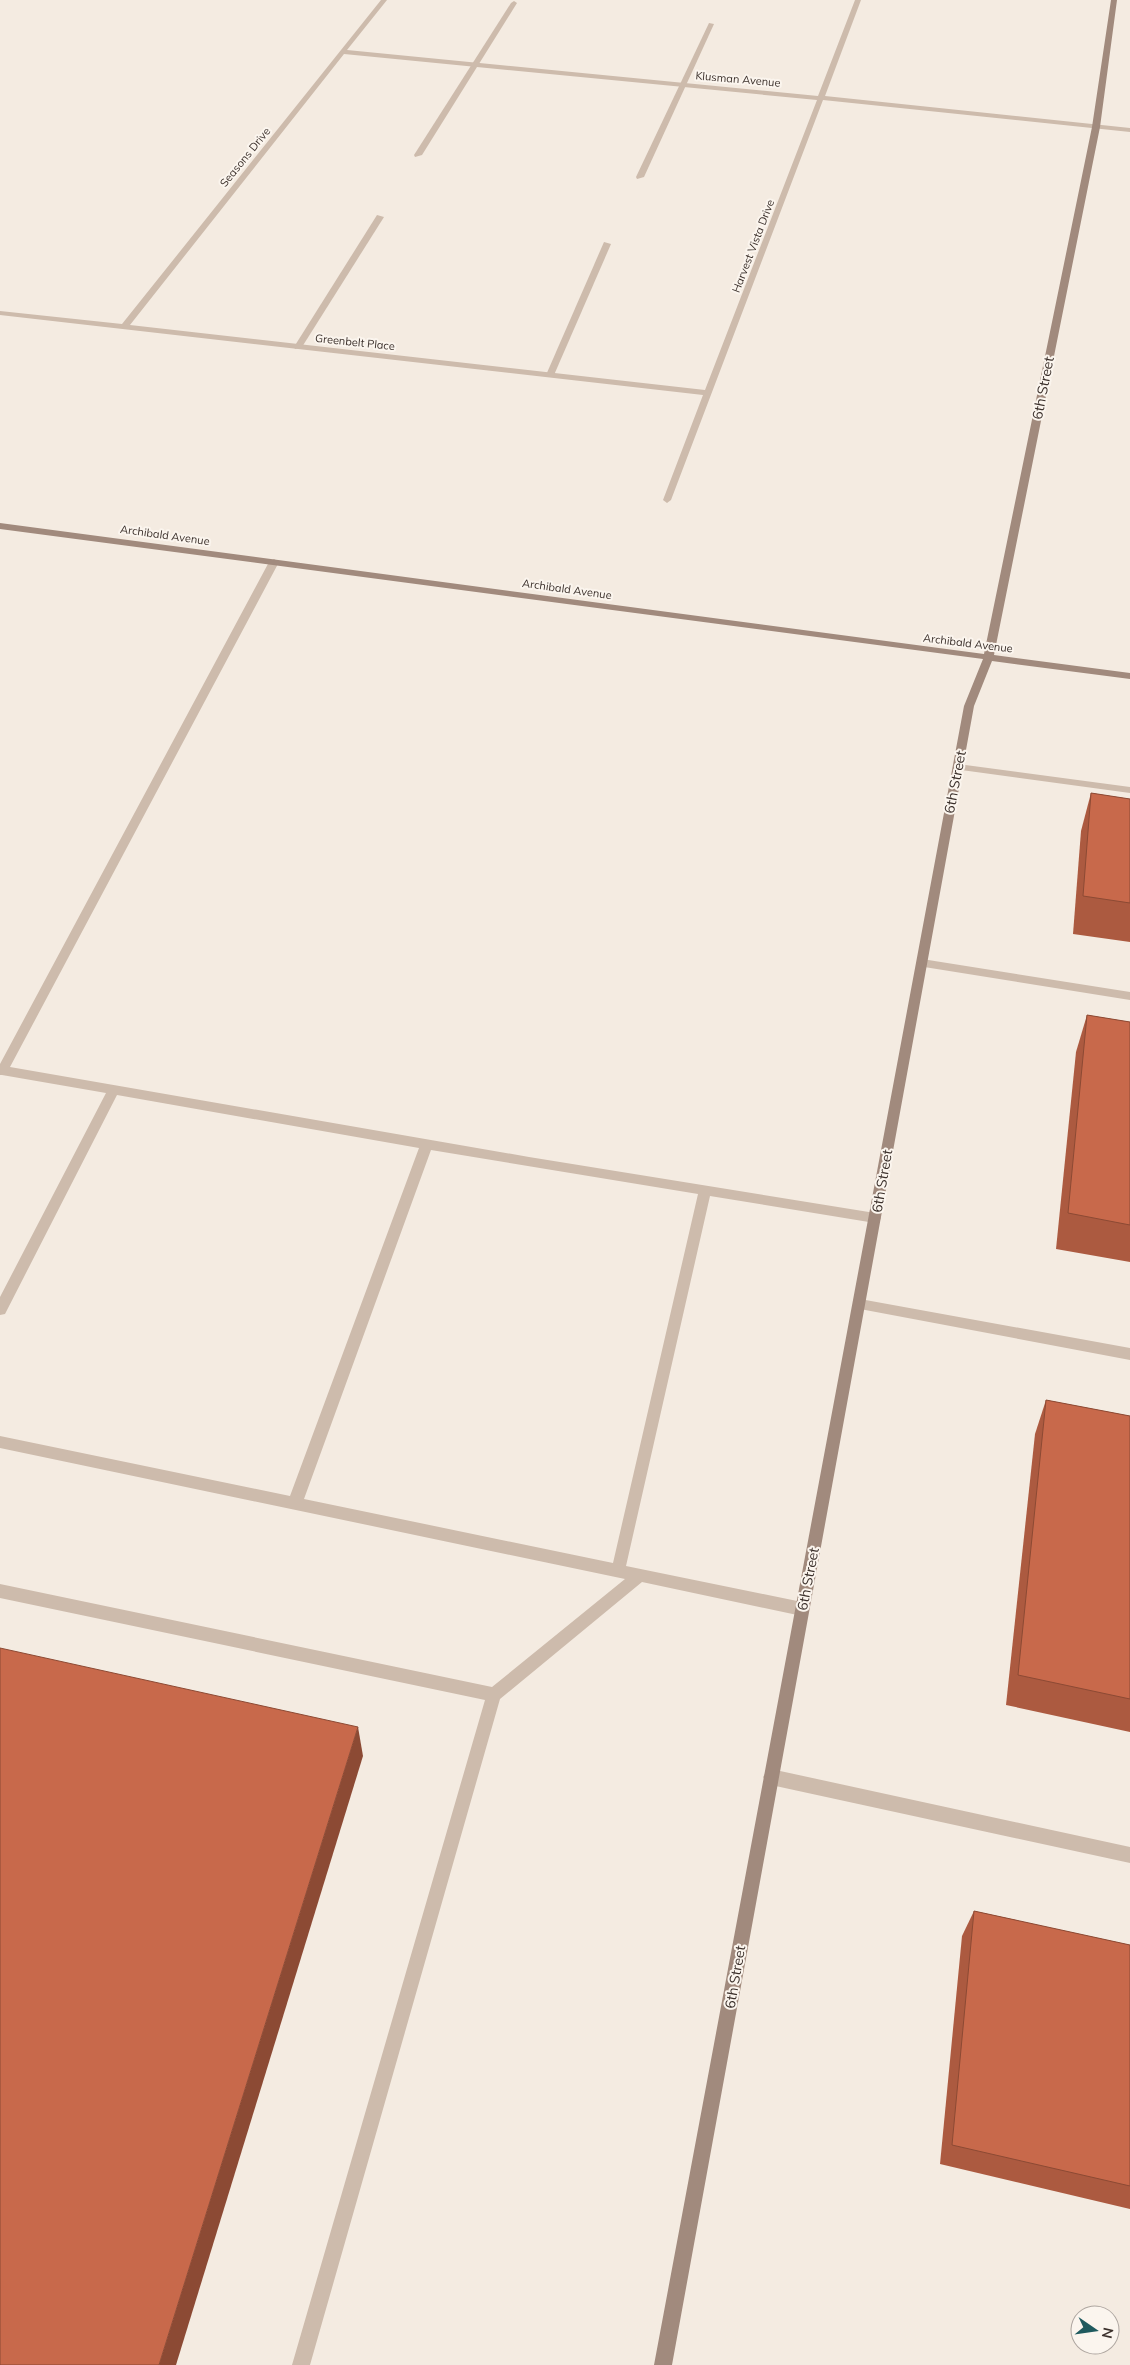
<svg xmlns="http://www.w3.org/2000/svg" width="1130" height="2365" font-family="Mulish,sans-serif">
<rect width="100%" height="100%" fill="#f4ebe1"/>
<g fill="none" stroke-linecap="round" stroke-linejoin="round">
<g fill="#cdbbac" fill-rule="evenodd">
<polygon points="514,1 517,3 422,155 415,157 414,155 511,3"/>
<polygon points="709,23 714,24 644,177 637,179 636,177"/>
<polygon points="377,215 384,217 302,347 295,349 294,347"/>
<polygon points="604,242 611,244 554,375 547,377 546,375"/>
<path d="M274,559L279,562L10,1067L529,1157L875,1213L879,1214L881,1218L879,1222L875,1223L710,1196L626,1566L802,1602L807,1604L809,1609L807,1614L802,1616L642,1582L500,1699L310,2365H292L485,1700L0,1598V1584L492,1687L625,1579L0,1448V1436L290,1496L419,1148L117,1095L5,1314L0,1315V1297L106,1093L2,1075H0V1064L269,562ZM431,1150L698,1194L613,1563L304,1499Z"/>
<polygon points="958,764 1130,787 1130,793 954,769 953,767"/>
<polygon points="922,959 1130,992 1130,1000 918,966 916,963"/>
<polygon points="860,1299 1130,1348 1130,1360 860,1309 855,1308 853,1304 855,1300"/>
<polygon points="771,1769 1130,1847 1130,1863 771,1785 766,1782 763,1777 766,1772"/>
</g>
<path fill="#cdbbac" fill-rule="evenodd" d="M381,0H387L347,50L818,96L855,0H861L825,96L1130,128V132L823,100L671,500L667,503L663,500L703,395L0,315V311L122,324ZM344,54L817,100L705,390L130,325Z"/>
<polygon fill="#a18a7d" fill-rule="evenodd" points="1111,0 1117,0 1100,127 994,655 1130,673 1130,679 992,661 974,706 672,2365 654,2365 964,706 983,659 0,529 0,523 984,654 1092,127"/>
</g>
<g fill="#ac5a40">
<polygon points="1091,793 1130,799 1130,942 1073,934 1081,831"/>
<polygon points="1087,1015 1130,1022 1130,1262 1056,1249 1076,1052"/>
<polygon points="1046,1400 1130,1416 1130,1732 1006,1705 1035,1434"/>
<polygon points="974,1911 1130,1945 1130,2209 940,2164 962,1936"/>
</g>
<polygon fill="#8c4a34" points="358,1727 363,1756 176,2365 159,2365"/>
<g fill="#c8694b" stroke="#8c4a34">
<polygon points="1091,793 1130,799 1130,903 1083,896"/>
<polygon points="1087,1015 1130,1022 1130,1225 1068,1213"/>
<polygon points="1046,1400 1130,1416 1130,1699 1018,1675"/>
<polygon points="0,1648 358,1727 159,2365 0,2365"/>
<polygon points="974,1911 1130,1945 1130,2186 952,2145"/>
</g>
<g text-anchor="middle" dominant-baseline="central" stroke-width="4" stroke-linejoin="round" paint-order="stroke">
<g font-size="11" fill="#3b302b" stroke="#fbf5ee">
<text transform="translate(738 79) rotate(5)">Klusman Avenue</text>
<text transform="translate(245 157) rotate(-51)">Seasons Drive</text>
<text transform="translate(753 246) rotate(-69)">Harvest Vista Drive</text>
<text transform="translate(355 342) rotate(6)">Greenbelt Place</text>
<text transform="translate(165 535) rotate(8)">Archibald Avenue</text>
<text transform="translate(567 589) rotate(8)">Archibald Avenue</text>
<text transform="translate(968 643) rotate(7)">Archibald Avenue</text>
</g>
<g font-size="14" fill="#3b302b" stroke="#fbf5ee">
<text transform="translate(1043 388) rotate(-79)">6th Street</text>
<text transform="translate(955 782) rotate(-79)">6th Street</text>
<text transform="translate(882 1181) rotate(-80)">6th Street</text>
<text transform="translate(808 1579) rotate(-79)">6th Street</text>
<text transform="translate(735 1977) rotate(-80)">6th Street</text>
</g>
</g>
<g transform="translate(1095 2330) rotate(103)"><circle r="24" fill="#fbf5ee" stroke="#aea6a0"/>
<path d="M0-4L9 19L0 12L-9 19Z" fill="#1f5a5e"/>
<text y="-8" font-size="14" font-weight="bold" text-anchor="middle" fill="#3b302b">N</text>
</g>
</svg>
